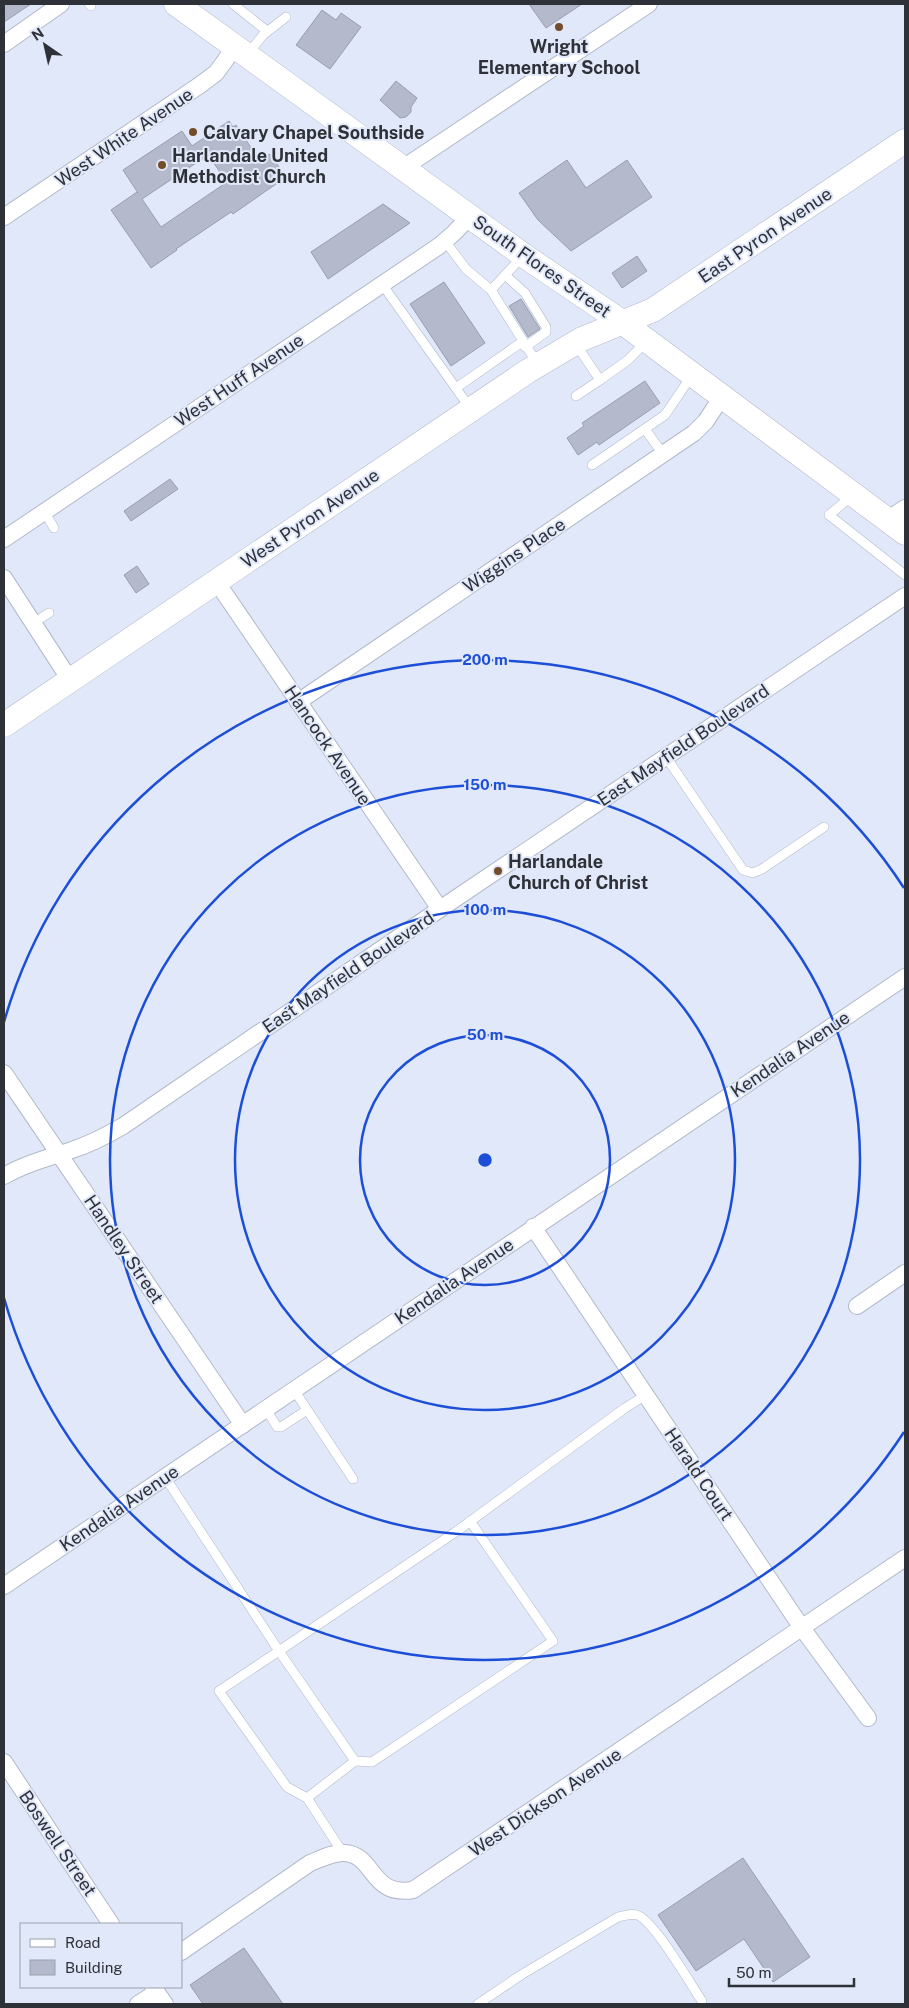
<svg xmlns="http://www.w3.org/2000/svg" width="909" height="2008" font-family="'Public Sans',sans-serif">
<rect width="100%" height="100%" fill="#e1e8f9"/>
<g fill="#b4bacb" stroke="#989eaf" fill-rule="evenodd">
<polygon points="4,4 31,4 4,22"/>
<polygon points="529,4 582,4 546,28"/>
<polygon points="322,10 336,20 341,13 361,27 330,69 296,45"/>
<polygon points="396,81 417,98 411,107 411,112 406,117 400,118 380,100"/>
<path d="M229,121L233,127L236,125L260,161L270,154L286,177L233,214L231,212L176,249L177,250L151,268L111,210L137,192L138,193L123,170L182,131L192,146ZM208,155L227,182L161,227L142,199Z"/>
<polygon points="567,160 586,188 627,160 652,197 571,251 538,220 519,193"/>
<polygon points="383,204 410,223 328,279 311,252"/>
<polygon points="637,256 647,271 622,288 612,273"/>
<polygon points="444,282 485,343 451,366 410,304"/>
<polygon points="521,299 540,329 528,337 509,306"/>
<polygon points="645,381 660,403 599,445 597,442 578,455 567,438 584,426 582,423"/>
<polygon points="170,479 178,489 131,521 124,511"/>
<polygon points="137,566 149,584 136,593 124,575"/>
<polygon points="743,1858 810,1957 773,1982 744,1939 696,1971 658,1915"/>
<polygon points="244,1948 283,2004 203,2004 190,1985"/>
</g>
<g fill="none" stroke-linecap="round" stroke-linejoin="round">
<defs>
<g id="lane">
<polyline points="89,4 91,6"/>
<polyline points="233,4 267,31"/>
<polyline points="247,55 263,35 286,17"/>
<polyline points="445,241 466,269 491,290 537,363"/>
<polyline points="505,275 525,293 546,327 546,332 525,347"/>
<polyline points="382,284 470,408"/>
<polyline points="491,290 522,257"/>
<polyline points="575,343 600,380 628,360 646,342"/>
<polyline points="456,388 522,342"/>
<polyline points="576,396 600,380"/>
<polyline points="645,429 663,454"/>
<polyline points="592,465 665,415 692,375"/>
<polyline points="853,495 829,515 905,575"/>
<polyline points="44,511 54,528"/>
<polyline points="33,623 49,613"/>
<polyline points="666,757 743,870 753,873 762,869 824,827"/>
<polyline points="294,1390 353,1479"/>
<polyline points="266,1409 277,1427 281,1427 307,1410"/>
<polyline points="165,1477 279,1651 457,1531 625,1408 646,1395"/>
<polyline points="355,1761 372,1762 553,1641 470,1521"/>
<polyline points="307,1798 355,1761 279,1651 219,1691 287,1787 307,1798 343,1853"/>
<path d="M478,2004L521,1975L618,1917C625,1916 631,1913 637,1915C653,1919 691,1985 702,2001"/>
</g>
<g id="street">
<polyline points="4,44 61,4"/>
<polyline points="403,168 649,4"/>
<polyline points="4,217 200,85 216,73 235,47"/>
<polyline points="887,520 905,508"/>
<polyline points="4,539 439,246 454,233 470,216"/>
<polyline points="4,578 70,680"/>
<polyline points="216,581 440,909"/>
<polyline points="298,702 694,433 706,421 721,398"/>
<polyline points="4,1073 243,1425"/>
<path d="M4,1176C25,1164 47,1158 69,1151C88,1145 106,1136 123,1126L440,909L905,596"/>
<polyline points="533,1227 802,1628 868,1718"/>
<polyline points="857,1306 905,1273"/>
<polyline points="4,1586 905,977"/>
<polyline points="4,1762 111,1924"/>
<path d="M181,1952L310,1863C321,1859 333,1852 345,1853C375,1855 370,1897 413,1890L905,1558"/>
<polyline points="153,1987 165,2004"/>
<polyline points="138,2004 157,1992"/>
</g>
<g id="secondary">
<polyline points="176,4 523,255 622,322 905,533"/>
<polyline points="4,725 528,371 582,339 653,310 905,141"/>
</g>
</defs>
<use href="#lane" stroke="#b2b9c9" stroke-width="10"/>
<use href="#street" stroke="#b2b9c9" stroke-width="18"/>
<use href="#secondary" stroke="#b2b9c9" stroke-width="25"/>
<use href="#lane" stroke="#fff" stroke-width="9"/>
<use href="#street" stroke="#fff" stroke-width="16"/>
<use href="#secondary" stroke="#fff" stroke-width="24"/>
</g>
<g fill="none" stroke="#1d4ed8" stroke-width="2.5">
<circle cx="485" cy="1160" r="125"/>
<circle cx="485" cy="1160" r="250"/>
<circle cx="485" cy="1160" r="375"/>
<path d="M904 1432A500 500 0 0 1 4 1298M4 1022A500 500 0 0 1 904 888"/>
</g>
<g fill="#734c2a" stroke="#e1e8f9" stroke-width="2">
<circle cx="559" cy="27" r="5"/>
<circle cx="193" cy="132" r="5"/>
<circle cx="162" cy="165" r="5"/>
<circle cx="498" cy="871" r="5"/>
</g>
<g text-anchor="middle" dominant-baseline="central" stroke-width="4" stroke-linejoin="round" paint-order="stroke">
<g font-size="18" font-weight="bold" fill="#2f3138" stroke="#e1e8f9" text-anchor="start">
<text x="559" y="46" text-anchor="middle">Wright<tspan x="559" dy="21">Elementary School</tspan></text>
<text x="203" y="132">Calvary Chapel Southside</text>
<text x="172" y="155">Harlandale United<tspan x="172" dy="21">Methodist Church</tspan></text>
<text x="508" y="861">Harlandale<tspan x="508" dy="21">Church of Christ</tspan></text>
</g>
<g font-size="18" fill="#2f3138" stroke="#e1e8f9">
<text transform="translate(124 137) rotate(-34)">West White Avenue</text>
<text transform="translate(765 235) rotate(-34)">East Pyron Avenue</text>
<text transform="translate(542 266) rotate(35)">South Flores Street</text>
<text transform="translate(239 380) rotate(-34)">West Huff Avenue</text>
<text transform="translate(310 518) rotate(-34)">West Pyron Avenue</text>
<text transform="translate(514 555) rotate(-34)">Wiggins Place</text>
<text transform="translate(328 745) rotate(56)">Hancock Avenue</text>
<text transform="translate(683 745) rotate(-34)">East Mayfield Boulevard</text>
<text transform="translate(348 972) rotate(-34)">East Mayfield Boulevard</text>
<text transform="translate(790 1054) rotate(-34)">Kendalia Avenue</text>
<text transform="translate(124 1249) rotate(56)">Handley Street</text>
<text transform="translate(454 1281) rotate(-34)">Kendalia Avenue</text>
<text transform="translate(699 1474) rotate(56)">Harald Court</text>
<text transform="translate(119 1508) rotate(-34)">Kendalia Avenue</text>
<text transform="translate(545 1802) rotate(-34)">West Dickson Avenue</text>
<text transform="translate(58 1843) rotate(56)">Boswell Street</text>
</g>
</g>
<circle cx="485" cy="1160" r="8" fill="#1d4ed8" stroke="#e1e8f9" stroke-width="2.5"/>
<g font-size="15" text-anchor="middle" font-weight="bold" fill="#1d4ed8" stroke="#e1e8f9" stroke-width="4" stroke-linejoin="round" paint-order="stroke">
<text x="485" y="665">200 m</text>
<text x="485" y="790">150 m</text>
<text x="485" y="915">100 m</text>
<text x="485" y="1040">50 m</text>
</g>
<rect width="909" height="2008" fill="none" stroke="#2f3138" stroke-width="10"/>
<rect x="20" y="1923" width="162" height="65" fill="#e1e8f9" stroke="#9a9fac"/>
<rect x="30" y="1939" width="25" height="8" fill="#ffffff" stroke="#9a9fac"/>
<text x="65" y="1948" font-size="15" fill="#2f3138">Road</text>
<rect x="30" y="1960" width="25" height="15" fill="#b4bacb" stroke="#9a9fac"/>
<text x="65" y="1973" font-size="15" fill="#2f3138">Building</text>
<g transform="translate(45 45) rotate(326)" stroke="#e1e8f9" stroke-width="4" paint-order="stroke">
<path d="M0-4L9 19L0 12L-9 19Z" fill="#2f3138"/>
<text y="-8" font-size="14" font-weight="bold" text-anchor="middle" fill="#2f3138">N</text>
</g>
<path d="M729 1978v8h125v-8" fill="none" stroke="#2f3138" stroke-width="2.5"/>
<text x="736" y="1978" font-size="15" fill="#2f3138" stroke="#e1e8f9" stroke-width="4" paint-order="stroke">50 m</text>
</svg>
